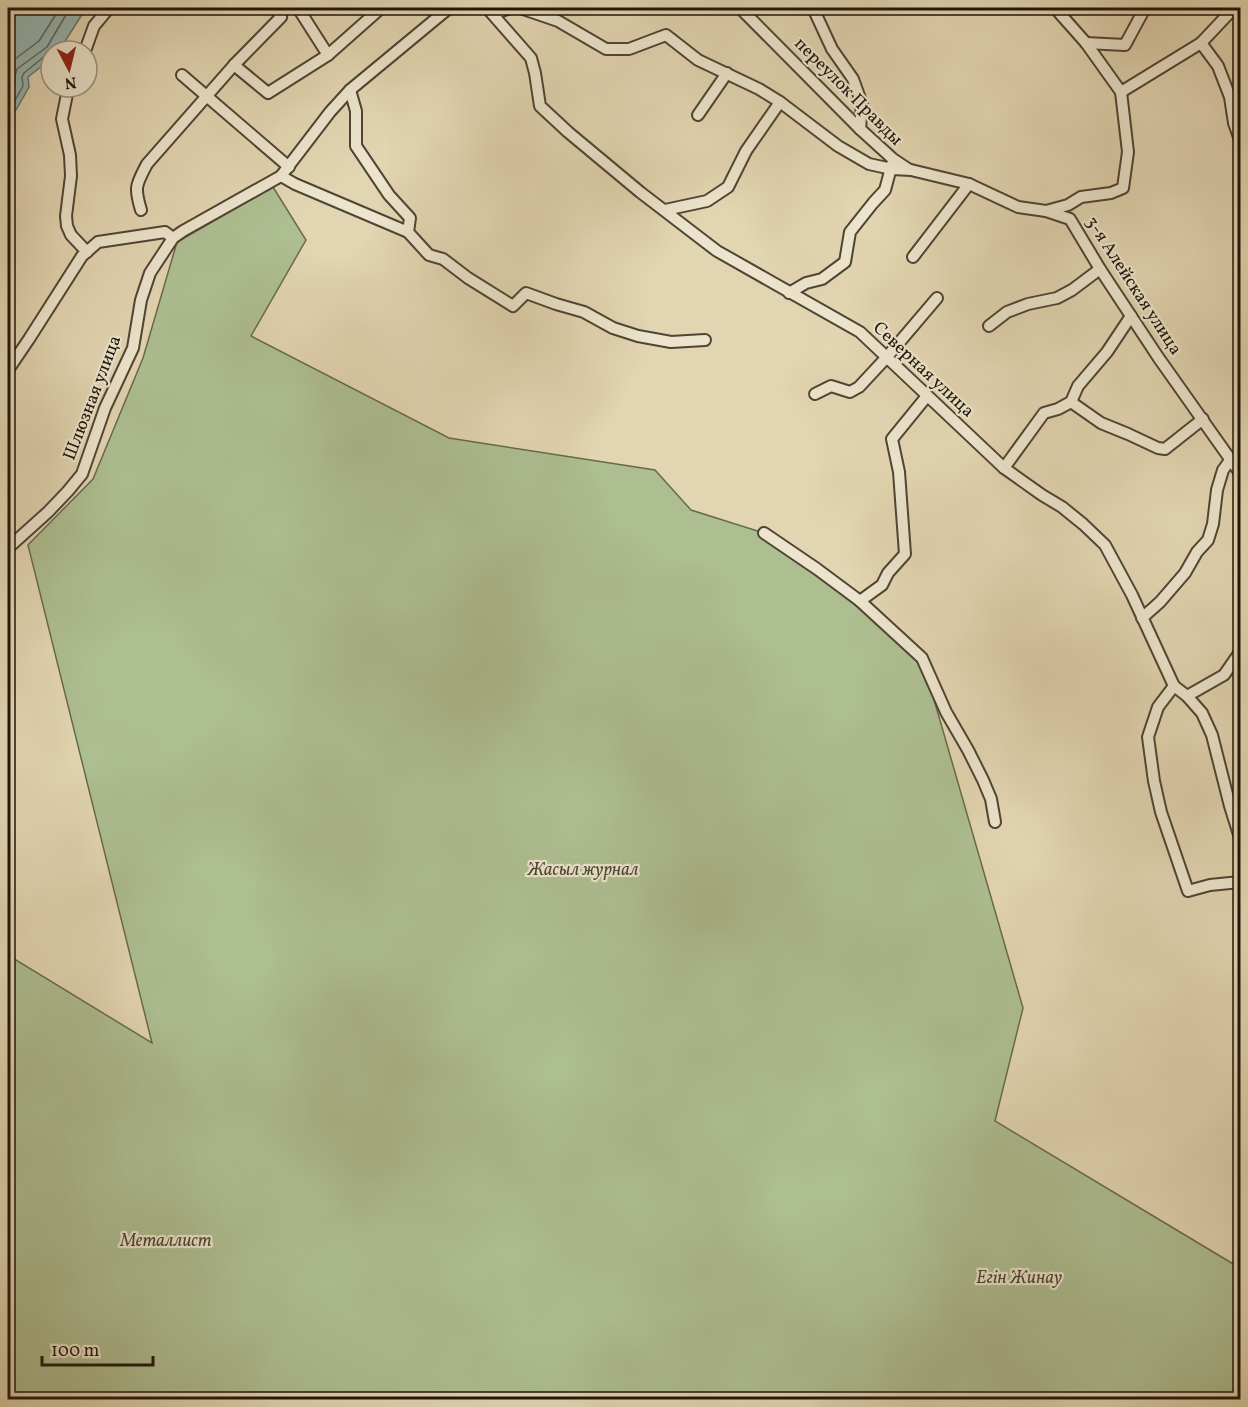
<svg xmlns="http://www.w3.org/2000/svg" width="1248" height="1407" font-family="Vollkorn,serif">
<rect width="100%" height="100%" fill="#e2d5b1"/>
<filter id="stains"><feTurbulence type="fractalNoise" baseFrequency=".00333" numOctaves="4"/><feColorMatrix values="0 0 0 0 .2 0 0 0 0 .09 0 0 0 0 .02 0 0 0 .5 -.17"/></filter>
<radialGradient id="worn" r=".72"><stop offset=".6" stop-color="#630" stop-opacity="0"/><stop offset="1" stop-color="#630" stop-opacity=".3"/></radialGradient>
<polygon fill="#adbe91" stroke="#666a4e" stroke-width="1.5" points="273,187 306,240 251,336 449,438 655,470 691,510 764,533 922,658 1023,1008 995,1121 1240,1268 1240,1399 8,1399 8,955 152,1043 28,545 93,479 143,358 177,242"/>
<polygon fill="#96b7b3" stroke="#66766f" stroke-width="1.5" points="8,8 88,8 81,16 59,51 51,51 51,59 28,77 29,87 8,124"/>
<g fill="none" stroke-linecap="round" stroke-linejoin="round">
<g stroke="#5a665e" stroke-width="1.5">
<polyline points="8,69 15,59 39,41 60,8"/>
<polyline points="8,98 15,84 15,76 17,69 47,47 70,8"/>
<polyline points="8,113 23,86 22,77 24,73 45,56 51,55"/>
</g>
<defs>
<g id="minor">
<polyline points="298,8 328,55"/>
<polyline points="487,8 531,58 535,73 540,106 568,132 640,192 717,251 860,332 1004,468 1042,495 1062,507 1083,524 1105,545 1132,595 1174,686 1187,696 1202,713 1212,735 1230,806 1240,838"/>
<polyline points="520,8 558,21 606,49 629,49 666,35 698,60 759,89 780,102 838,146 869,164 892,169 911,170 969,184 1018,207 1046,211"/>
<polyline points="740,8 860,129 893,159 908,169"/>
<polyline points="813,8 832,49 853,79 862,104 860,129"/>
<polyline points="1055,8 1086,43 1121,92 1128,152 1123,188 1111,193 1081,197 1068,205 1046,211 1070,219 1100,269 1158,357 1240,473"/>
<polyline points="493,14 510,8"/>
<polyline points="1086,43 1125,45 1145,8"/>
<polyline points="1201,43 1218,66 1230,97 1234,123 1240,140"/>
<polyline points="85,51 94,26 109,8"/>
<polyline points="234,65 268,93 328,55 381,8"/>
<polyline points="182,75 289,167"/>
<polyline points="70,87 67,94 62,119 70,155 71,176 66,216 67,226 71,235 87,252"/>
<polyline points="350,90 356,111 356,146 389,195 410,218 408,232 429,255 443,259 468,278 513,306 526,293 556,304 584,312 613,328 638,336 671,342 705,340"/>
<polyline points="1121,92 1201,43 1234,8"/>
<polyline points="698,115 727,73"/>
<polyline points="281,176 295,184 408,232"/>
<path d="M141,210C134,187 136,185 147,164L234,65L281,17L276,8"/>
<polyline points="665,210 707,201 728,187 746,151 780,102"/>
<polyline points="913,257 969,184"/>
<polyline points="789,293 806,283 822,279 845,262 850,232 873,203 885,190 892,164"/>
<polyline points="989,326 1007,312 1028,304 1057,298 1072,290 1100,269"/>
<polyline points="8,370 29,339 82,256 98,242 165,232 173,238"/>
<polyline points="815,394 831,386 850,392 859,387 886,358 937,298"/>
<polyline points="1071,402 1101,423 1128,434 1158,448 1165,449 1203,419"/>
<polyline points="1004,468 1044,413 1058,409 1071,402 1078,386 1107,352 1131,316"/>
<polyline points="764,533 817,569 860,601 922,658 946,712 968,750 983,780 991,799 995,822"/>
<polyline points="8,548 48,512 68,491 82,474 105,408 133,348 141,300 150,273 173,238 183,231 281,176 330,112 350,90 449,8"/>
<polyline points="860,601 882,585 888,573 905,554 899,472 892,439 927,396"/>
<polyline points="1142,618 1160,602 1185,573 1197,552 1208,540 1213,524 1217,490 1223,470 1231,459"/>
<polyline points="1174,686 1158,707 1148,737 1154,781 1161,812 1188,891 1210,885 1240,882"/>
<polyline points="1187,696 1224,675 1240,652"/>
</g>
</defs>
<use href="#minor" stroke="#4f4534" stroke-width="14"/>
<use href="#minor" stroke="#ece4cc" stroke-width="10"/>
</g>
<g text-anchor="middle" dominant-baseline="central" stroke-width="4.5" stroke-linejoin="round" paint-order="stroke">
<g font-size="18" fill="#1e150a" stroke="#ece4cc">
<text transform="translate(848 92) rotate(45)">переулок Правды</text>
<text transform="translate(1133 286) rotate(57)">3-я Алейская улица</text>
<text transform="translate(923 370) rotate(43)">Северная улица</text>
<text transform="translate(93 398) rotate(-69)">Шлюзная улица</text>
</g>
<g font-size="18" font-style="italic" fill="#494832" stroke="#ece4cc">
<text x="583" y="870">Жасыл журнал</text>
<text x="166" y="1241">Металлист</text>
<text x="1019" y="1278">Егін Жинау</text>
</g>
</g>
<rect width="1248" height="1407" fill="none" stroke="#e2d5b1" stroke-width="30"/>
<rect x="9" y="9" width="1230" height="1389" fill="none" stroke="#1e150a" stroke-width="3"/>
<rect x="15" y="15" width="1218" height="1377" fill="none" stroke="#1e150a" stroke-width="1.5"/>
<g transform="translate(69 69) rotate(173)"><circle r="28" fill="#ece4cc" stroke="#9a917e" stroke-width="1.5"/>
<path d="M0-4.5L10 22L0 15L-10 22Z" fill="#8f2418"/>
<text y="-9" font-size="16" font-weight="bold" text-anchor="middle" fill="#1e150a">N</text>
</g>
<path d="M42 1356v9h111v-9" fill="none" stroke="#1e150a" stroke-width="3"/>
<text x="51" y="1356" font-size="18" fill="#1e150a" stroke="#ece4cc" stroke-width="4.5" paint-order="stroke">100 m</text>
<rect width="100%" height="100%" filter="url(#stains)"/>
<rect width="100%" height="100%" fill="url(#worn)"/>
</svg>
